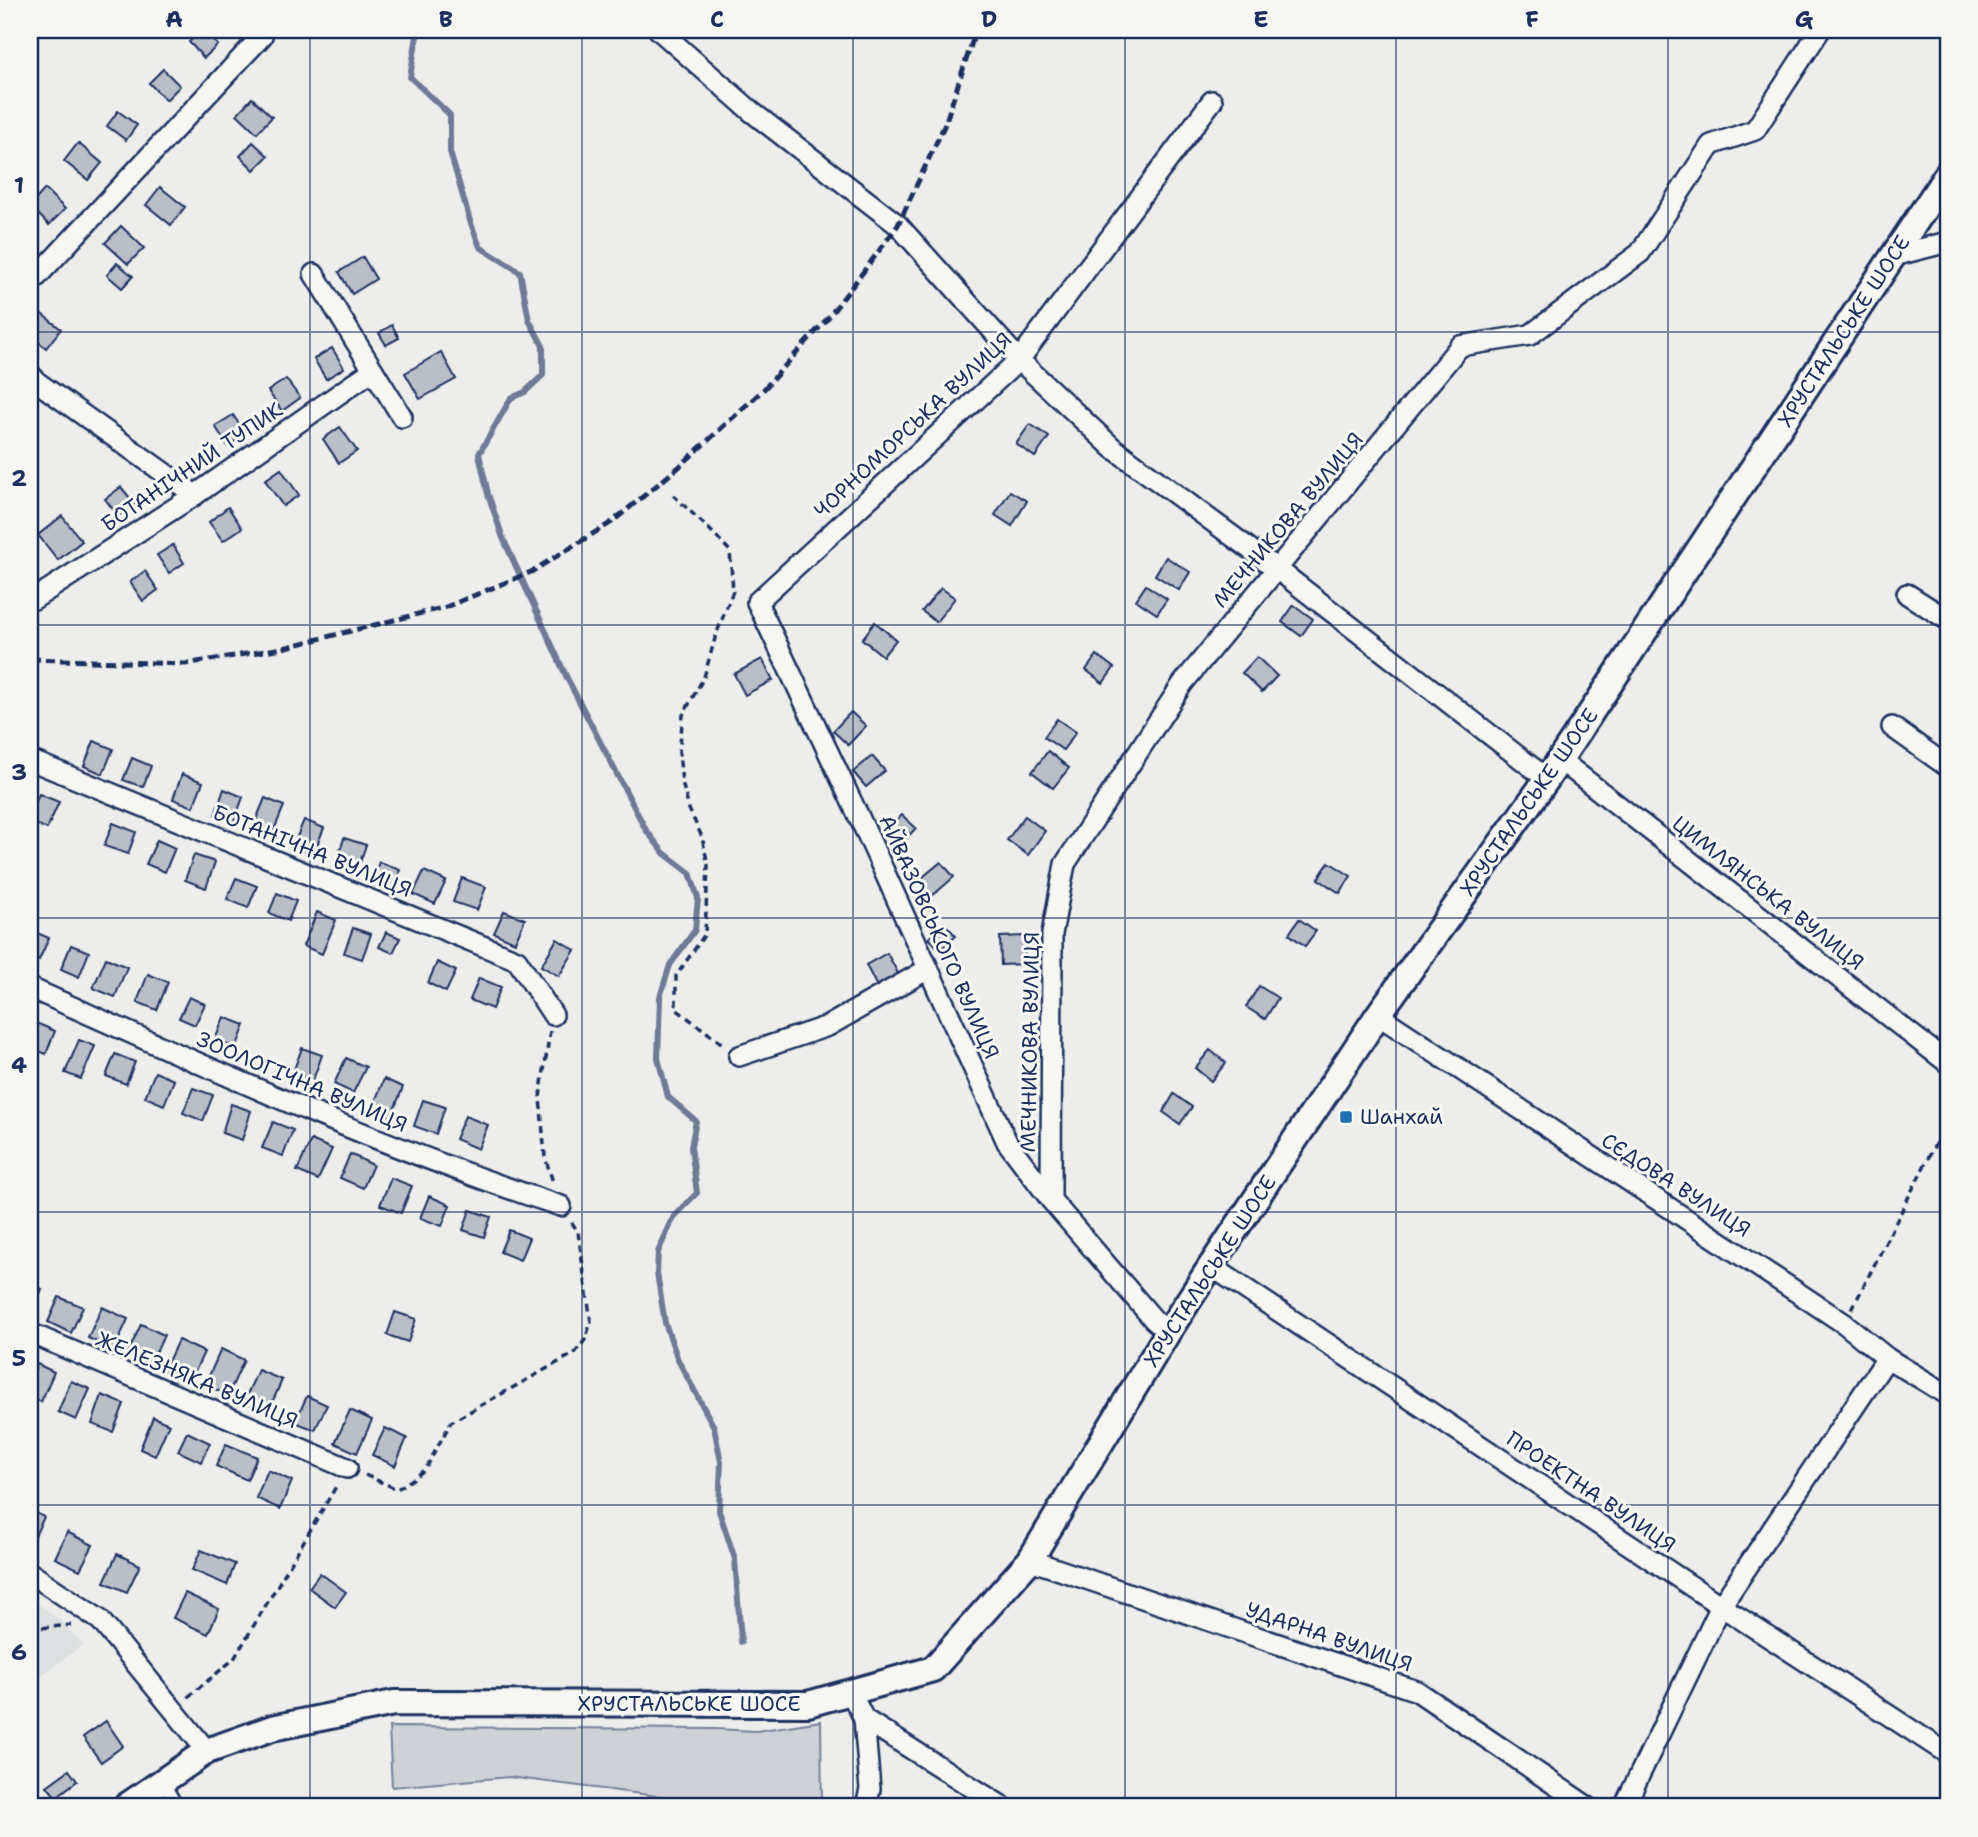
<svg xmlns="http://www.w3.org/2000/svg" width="1978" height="1837" font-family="'Shantell Sans',sans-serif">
<rect width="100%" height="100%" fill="#edeeec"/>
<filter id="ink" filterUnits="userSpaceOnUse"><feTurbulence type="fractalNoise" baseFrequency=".0143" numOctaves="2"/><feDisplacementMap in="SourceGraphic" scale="14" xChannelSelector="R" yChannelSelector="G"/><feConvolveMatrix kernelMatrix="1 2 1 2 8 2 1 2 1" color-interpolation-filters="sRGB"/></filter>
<g filter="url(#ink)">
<polygon fill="#dde0e1" points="30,1598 62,1621 83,1645 30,1684"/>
<polygon fill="#ced2d7" stroke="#74809a" stroke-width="2" points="821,1721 822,1807 743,1807 509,1777 392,1787 389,1727 715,1729 756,1731"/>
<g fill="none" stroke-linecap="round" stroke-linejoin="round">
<polyline stroke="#6e7a96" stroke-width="6" points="418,30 410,77 450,115 450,152 470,221 480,247 520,272 529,320 543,346 543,375 525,392 511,398 479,454 488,494 503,538 567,678 646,830 664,853 690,873 698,898 695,930 670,965 660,997 658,1058 668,1097 696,1121 691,1147 697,1193 674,1216 658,1252 657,1273 665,1323 678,1360 714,1427 721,1462 719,1511 735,1559 741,1642"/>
</g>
<g fill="#b9bfc8" stroke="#1b2f5e" stroke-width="2">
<polygon points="201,30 218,45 204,58 189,42"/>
<polygon points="163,69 180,86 166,100 149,83"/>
<polygon points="252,98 272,117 257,133 237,114"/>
<polygon points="118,111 137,125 126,140 107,126"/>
<polygon points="253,142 268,156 254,170 240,156"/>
<polygon points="78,143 102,163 88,180 64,161"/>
<polygon points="160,187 185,207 171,225 146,205"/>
<polygon points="45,189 65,209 49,225 30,206"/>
<polygon points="121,226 144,248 128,264 105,243"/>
<polygon points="363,257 376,279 352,294 339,272"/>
<polygon points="117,263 133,276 122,288 107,275"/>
<polygon points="38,311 61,329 46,348 30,335 30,322"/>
<polygon points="392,325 399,338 386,345 379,333"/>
<polygon points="332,348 344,368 326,379 314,359"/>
<polygon points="441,352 456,379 420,399 405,373"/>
<polygon points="286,379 300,398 282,411 268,391"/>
<polygon points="233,415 246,434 228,446 215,426"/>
<polygon points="1030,424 1049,437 1035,457 1016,444"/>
<polygon points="340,427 357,451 339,463 323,439"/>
<polygon points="281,469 299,495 283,506 265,480"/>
<polygon points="121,487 135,504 118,516 105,499"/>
<polygon points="1010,491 1027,501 1012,526 995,515"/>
<polygon points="228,507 242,528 223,541 209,522"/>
<polygon points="62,516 82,541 58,560 38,535"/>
<polygon points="173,545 184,563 169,573 157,555"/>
<polygon points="1166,557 1190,572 1179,590 1155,575"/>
<polygon points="145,571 158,590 143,601 130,582"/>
<polygon points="1146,585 1167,599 1157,614 1136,600"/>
<polygon points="941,588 955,598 936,622 922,611"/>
<polygon points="1294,605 1313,619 1301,636 1282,622"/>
<polygon points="875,622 896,640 883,656 862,639"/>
<polygon points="1097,655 1114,668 1103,683 1086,670"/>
<polygon points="1257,657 1277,676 1262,692 1242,673"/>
<polygon points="762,659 773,680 745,695 734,674"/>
<polygon points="851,712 866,726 848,745 833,731"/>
<polygon points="1057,719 1076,732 1063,750 1044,737"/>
<polygon points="94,741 113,749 103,774 84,766"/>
<polygon points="1048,751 1069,768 1053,788 1032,772"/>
<polygon points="872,756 885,771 866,787 853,772"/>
<polygon points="132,758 151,766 143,787 123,780"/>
<polygon points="182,774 203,782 193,807 173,799"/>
<polygon points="224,789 243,797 234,822 215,815"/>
<polygon points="39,794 59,802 47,829 30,822 30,816"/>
<polygon points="265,798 284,806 272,835 253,827"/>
<polygon points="902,815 916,828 897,848 883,835"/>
<polygon points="1025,816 1045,831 1028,855 1007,840"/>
<polygon points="304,820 324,828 313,855 293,846"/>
<polygon points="113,823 136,832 128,854 104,846"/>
<polygon points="344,838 366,845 357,871 336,864"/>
<polygon points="157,840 175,848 165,872 146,864"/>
<polygon points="194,855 215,862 206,888 185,880"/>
<polygon points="379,862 400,870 393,889 372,881"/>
<polygon points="941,862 954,877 931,897 918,881"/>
<polygon points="1329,862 1351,876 1340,893 1318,879"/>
<polygon points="424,871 446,881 435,904 413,894"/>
<polygon points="236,878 257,886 248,908 227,899"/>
<polygon points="462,878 486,887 477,910 453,902"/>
<polygon points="277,893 296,901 288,921 269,913"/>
<polygon points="504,911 525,919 515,942 494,933"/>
<polygon points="317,912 336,920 322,954 303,946"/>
<polygon points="1299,919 1316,931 1305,946 1289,934"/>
<polygon points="944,923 956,936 940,950 929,938"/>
<polygon points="353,928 371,934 362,959 344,953"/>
<polygon points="30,930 49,938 39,960 30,956"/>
<polygon points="386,932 400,938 393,953 379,947"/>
<polygon points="1024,936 1025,964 1001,965 1000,937"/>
<polygon points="557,939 575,950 559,976 541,966"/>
<polygon points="71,945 89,952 79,977 61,969"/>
<polygon points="887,953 899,975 877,987 866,965"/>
<polygon points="106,958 127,967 115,997 93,988"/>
<polygon points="437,962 456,971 446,992 428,983"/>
<polygon points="148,974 168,982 157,1010 137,1002"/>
<polygon points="479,978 501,987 492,1009 470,1000"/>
<polygon points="1259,986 1278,998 1265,1019 1246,1007"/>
<polygon points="189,997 205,1004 195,1025 179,1018"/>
<polygon points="224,1017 245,1025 236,1048 215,1040"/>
<polygon points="36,1023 55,1031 46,1054 30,1047 30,1039"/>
<polygon points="79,1040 95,1046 81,1079 65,1073"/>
<polygon points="302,1048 322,1055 313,1080 293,1072"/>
<polygon points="1210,1050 1226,1063 1211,1081 1195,1068"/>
<polygon points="115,1054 135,1062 126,1084 106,1076"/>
<polygon points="346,1058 366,1067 353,1093 334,1084"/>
<polygon points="155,1072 174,1080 164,1105 145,1097"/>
<polygon points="384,1079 403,1087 391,1117 372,1109"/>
<polygon points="193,1088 213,1095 203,1121 183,1113"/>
<polygon points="1174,1094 1192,1107 1180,1124 1163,1112"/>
<polygon points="423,1100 445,1107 436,1134 414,1126"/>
<polygon points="231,1104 251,1111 242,1140 222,1133"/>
<polygon points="465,1116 488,1125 478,1149 455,1139"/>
<polygon points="273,1122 293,1130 283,1156 262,1148"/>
<polygon points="311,1140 332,1149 318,1180 297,1171"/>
<polygon points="350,1154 373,1165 363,1188 340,1178"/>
<polygon points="391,1178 412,1186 401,1213 380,1205"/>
<polygon points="429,1196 450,1205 442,1226 420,1218"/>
<polygon points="470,1210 491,1217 484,1237 463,1230"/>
<polygon points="509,1230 529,1238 520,1260 500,1252"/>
<polygon points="30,1283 42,1289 31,1315 30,1314"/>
<polygon points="59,1297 83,1307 71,1333 48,1322"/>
<polygon points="102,1307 128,1319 114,1350 88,1338"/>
<polygon points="395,1312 416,1319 408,1342 387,1335"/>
<polygon points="141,1324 164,1335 151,1364 128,1353"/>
<polygon points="178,1340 204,1352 190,1382 164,1370"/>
<polygon points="221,1349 244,1360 228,1395 205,1385"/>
<polygon points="37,1364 54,1372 41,1402 30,1397 30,1382"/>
<polygon points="258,1370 282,1380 268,1412 244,1401"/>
<polygon points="71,1381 90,1389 76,1420 58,1412"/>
<polygon points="102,1395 124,1404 113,1432 92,1424"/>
<polygon points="307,1396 327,1405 315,1430 295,1422"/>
<polygon points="350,1410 372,1420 357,1453 335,1443"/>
<polygon points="153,1417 169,1424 155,1456 140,1449"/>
<polygon points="385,1428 407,1438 395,1466 372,1455"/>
<polygon points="187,1432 210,1443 201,1462 178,1451"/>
<polygon points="226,1444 257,1457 247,1480 216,1466"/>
<polygon points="268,1470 292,1481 280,1509 256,1498"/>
<polygon points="30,1510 44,1517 31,1544 30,1544"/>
<polygon points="67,1532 93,1545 80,1570 55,1558"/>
<polygon points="201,1550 235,1564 227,1585 192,1570"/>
<polygon points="117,1554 140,1565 127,1592 104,1582"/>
<polygon points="320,1573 346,1592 335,1607 309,1588"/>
<polygon points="185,1593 219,1609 208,1634 173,1618"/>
<polygon points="106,1721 123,1746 101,1762 83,1737"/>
<polygon points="69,1770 77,1781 56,1797 47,1786"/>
</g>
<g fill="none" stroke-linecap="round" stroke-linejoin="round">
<defs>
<polyline id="service" points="163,1781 178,1807"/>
<g id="minor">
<polyline points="659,30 752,112 898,225 1019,360 1113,448 1277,569 1547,779"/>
<polyline points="1893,256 1948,242"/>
<polyline points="314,274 402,417"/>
<polyline points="30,284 262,36"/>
<polyline points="30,374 37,382 195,495"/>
<polyline points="1907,594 1948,620"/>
<polyline points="34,599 195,495 373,370"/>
<polyline points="1892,727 1948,767"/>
<polyline points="30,760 517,960 553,1015"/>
<polyline points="1560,760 1948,1063"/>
<path d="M30,988C205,1066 379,1147 561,1206"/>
<polyline points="1378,1015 1845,1324 1887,1358 1948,1395"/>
<polyline points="739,1056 828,1026 928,969"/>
<polyline points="1051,1200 1052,934 1065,864 1183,683 1460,346 1530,335 1640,253 1711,145 1755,130 1820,30"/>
<polyline points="1211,1266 1721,1606 1948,1754"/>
<polyline points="1168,1332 1154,1320 1051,1200 1007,1142 868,836 757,602 1019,360 1212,101"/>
<polyline points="30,1333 347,1468"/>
<polyline points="1030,1560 1417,1691 1588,1807"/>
<polyline points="30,1573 100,1620 207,1751"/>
<polyline points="851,1693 864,1719 1003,1807"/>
<polyline points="864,1719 870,1789 866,1807"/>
<polyline points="1624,1807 1721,1606 1887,1358"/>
</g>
<polyline id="tertiary" points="125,1807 207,1751 272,1728 394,1703 808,1704 933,1669 1030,1560 1168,1332 1211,1266 1378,1015 1547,779 1948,173"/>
</defs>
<use href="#service" stroke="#1b2f5e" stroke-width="15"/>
<use href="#minor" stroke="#1b2f5e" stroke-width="24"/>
<use href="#tertiary" stroke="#1b2f5e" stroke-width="30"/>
<g stroke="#1b2f5e" stroke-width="3.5" stroke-dasharray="7 5" stroke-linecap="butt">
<polyline points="673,495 712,532 730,551 733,591 716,635 704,677 683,715 679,753 682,782 689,809 702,837 708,865 705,934 676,976 676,1009 724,1045"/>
<polyline points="550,1031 540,1097 545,1157 553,1182"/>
<polyline points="1852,1309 1948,1119"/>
<polyline points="365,1475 397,1489 416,1477 426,1468 451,1422 575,1353 585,1340 591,1322 578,1232 571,1221"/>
<polyline points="30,1629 71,1625"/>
<polyline points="188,1697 234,1659 337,1485"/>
</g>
<use href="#service" stroke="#f6f6f2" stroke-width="10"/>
<use href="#minor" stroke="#f6f6f2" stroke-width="19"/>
<use href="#tertiary" stroke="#f6f6f2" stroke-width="24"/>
<polyline stroke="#1b2f5e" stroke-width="5" stroke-dasharray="10 5" stroke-linecap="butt" points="30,659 185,664 283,648 446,607 531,572 612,522 679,467 764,389 827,319 870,263 898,225 945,124 976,30"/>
</g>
</g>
<path fill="none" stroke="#1b2f5e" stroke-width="2" stroke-opacity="0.55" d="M310,30V1807M582,30V1807M853,30V1807M1125,30V1807M1396,30V1807M1668,30V1807M30,332H1948M30,625H1948M30,918H1948M30,1212H1948M30,1505H1948"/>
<rect fill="#1f6fb2" stroke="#f6f6f2" stroke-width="2.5" x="1339" y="1110" width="14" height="14" rx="3.5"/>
<g text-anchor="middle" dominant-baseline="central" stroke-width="6" stroke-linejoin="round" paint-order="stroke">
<g font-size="21" fill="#1b2f5e" stroke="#f6f6f2">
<text transform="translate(1844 331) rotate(-57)">ХРУСТАЛЬСЬКЕ ШОСЕ</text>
<text transform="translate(913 425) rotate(-43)">ЧОРНОМОРСЬКА ВУЛИЦЯ</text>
<text transform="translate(192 467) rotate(-34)">БОТАНІЧНИЙ ТУПИК</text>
<text transform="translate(1288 520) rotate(-50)">МЕЧНИКОВА ВУЛИЦЯ</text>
<text transform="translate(1529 802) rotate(-55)">ХРУСТАЛЬСЬКЕ ШОСЕ</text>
<text transform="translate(312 851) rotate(22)">БОТАНІЧНА ВУЛИЦЯ</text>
<text transform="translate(1768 893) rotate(38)">ЦИМЛЯНСЬКА ВУЛИЦЯ</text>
<text transform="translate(939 937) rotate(66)">АЙВАЗОВСЬКОГО ВУЛИЦЯ</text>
<text transform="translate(1030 1042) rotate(-89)">МЕЧНИКОВА ВУЛИЦЯ</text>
<text transform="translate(302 1082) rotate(23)">ЗООЛОГІЧНА ВУЛИЦЯ</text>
<text transform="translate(1676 1185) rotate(33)">СЄДОВА ВУЛИЦЯ</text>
<text transform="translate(1210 1271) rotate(-57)">ХРУСТАЛЬСЬКЕ ШОСЕ</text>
<text transform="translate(197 1380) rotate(23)">ЖЕЛЕЗНЯКА ВУЛИЦЯ</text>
<text transform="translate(1591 1492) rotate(34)">ПРОЕКТНА ВУЛИЦЯ</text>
<text transform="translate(1329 1637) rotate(19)">УДАРНА ВУЛИЦЯ</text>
<text x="689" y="1704">ХРУСТАЛЬСЬКЕ ШОСЕ</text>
</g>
<g font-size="21" fill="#1b2f5e" stroke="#f6f6f2" text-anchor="start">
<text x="1360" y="1117">Шанхай</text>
</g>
</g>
<rect width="1978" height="1837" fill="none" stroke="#f6f6f2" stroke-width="77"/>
<rect x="38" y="38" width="1902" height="1760" fill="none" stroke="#1b2f5e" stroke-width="2.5"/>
<g font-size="23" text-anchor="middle" font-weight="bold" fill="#1b2f5e">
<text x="174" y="27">A</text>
<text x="446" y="27">B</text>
<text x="717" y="27">C</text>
<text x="989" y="27">D</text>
<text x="1261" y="27">E</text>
<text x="1532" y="27">F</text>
<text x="1804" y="27">G</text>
<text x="19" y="193">1</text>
<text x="19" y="486">2</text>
<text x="19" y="780">3</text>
<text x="19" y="1073">4</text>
<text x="19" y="1366">5</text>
<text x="19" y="1660">6</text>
</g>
</svg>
